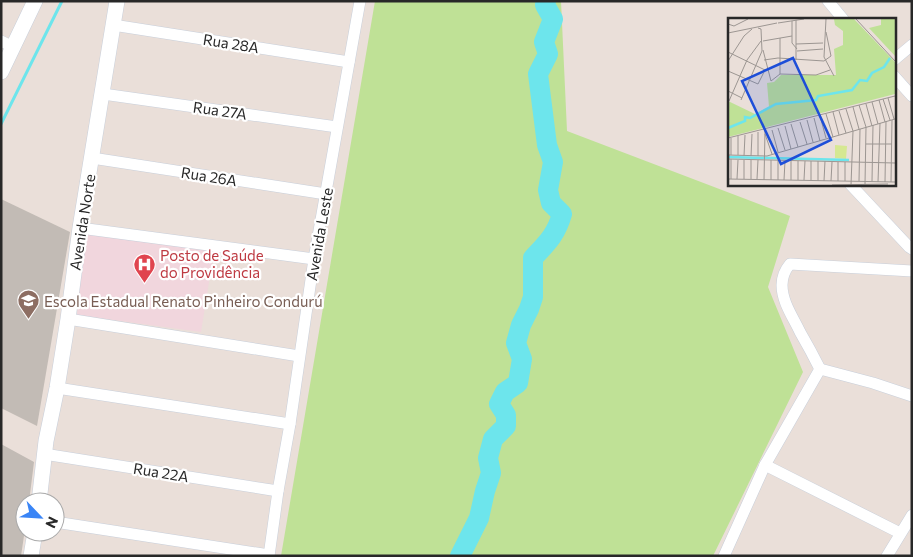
<svg xmlns="http://www.w3.org/2000/svg" width="913" height="557" font-family="Commissioner,sans-serif">
<rect width="100%" height="100%" fill="#eadfd9"/>
<polygon fill="#f1d6dd" points="85,233 214,251 201,332 77,315"/>
<polygon fill="#bfe196" points="375,1 561,1 567,131 790,216 768,287 803,372 713,556 281,556"/>
<g fill="none" stroke-linecap="round" stroke-linejoin="round">
<polyline stroke="#6de5ec" stroke-width="3" points="1,124 62,1"/>
<path stroke="#6de5ec" stroke-width="20" d="M460,556L479,518L485,491L491,473L488,458L493,439L506,426V415L499,404L505,392L518,383L522,359L516,343L521,325L529,309L533,297V258C547,243 556,235 562,214L551,203L548,190L553,162L547,145L538,74L548,54L544,42L553,19L545,5L546,1"/>
</g>
<g fill="#c2bbb5">
<polygon points="1,199 70,232 37,426 1,408"/>
<polygon points="1,444 34,462 29,502 25,502 25,529 21,556 1,556"/>
</g>
<g fill="none" stroke-linecap="round" stroke-linejoin="round">
<defs>
<g id="minor">
<polyline points="828,1 843,19"/>
<polyline points="113,25 349,62"/>
<polyline points="1,41 13,47"/>
<polyline points="894,60 912,45"/>
<polyline points="894,76 912,96"/>
<polyline points="103,94 337,127"/>
<polyline points="92,158 326,194"/>
<polyline points="850,184 909,247 912,249"/>
<polyline points="80,228 314,259"/>
<polyline points="68,319 299,356"/>
<path d="M820,369C814,357 807,344 800,332C793,317 782,302 782,285C782,277 785,270 790,264L912,271"/>
<polyline points="820,369 873,383 912,396"/>
<polyline points="57,388 290,424"/>
<polyline points="44,454 278,491"/>
<polyline points="765,465 900,533"/>
<polyline points="55,522 269,555"/>
<polyline points="269,556 278,491 290,424 314,259 360,1"/>
<polyline points="724,556 765,465 820,369"/>
<polyline points="887,556 912,515"/>
</g>
<g id="tertiary">
<polyline points="1,72 35,1"/>
<polyline points="39,502 46,441 57,388 68,319 80,228 117,1"/>
<polyline points="31,556 35,532"/>
</g>
</defs>
<use href="#minor" stroke="#c8cfda" stroke-width="12"/>
<use href="#tertiary" stroke="#c8cfda" stroke-width="16"/>
<use href="#minor" stroke="#fff" stroke-width="11"/>
<use href="#tertiary" stroke="#fff" stroke-width="15"/>
</g>
<defs>
<symbol id="hospital-pin" viewBox="-11 -11 22 30"><path d="M0 17L-7.5 6A9.5 9.5 0 1 1 7.5 6Z" fill="#e0444e" stroke="#fff"/><path d="M-5-5h3v3.5h4V-5h3V5h-3V1.5h-4V5h-3Z" fill="#fff"/></symbol>
<symbol id="school-pin" viewBox="-11 -11 22 30"><path d="M0 17L-7.5 6A9.5 9.5 0 1 1 7.5 6Z" fill="#8d6e63" stroke="#fff"/><path d="M0-5L7-2L0 1L-7-2ZM-4 1L0 2.5L4 1V4Q0 6-4 4Z" fill="#fff"/></symbol>
</defs>
<g fill-rule="evenodd">
<use href="#hospital-pin" x="132" y="252" width="25" height="34"/>
<use href="#school-pin" x="16" y="288" width="25" height="34"/>
</g>
<g text-anchor="middle" dominant-baseline="central" stroke-width="4.5" stroke-linejoin="round" paint-order="stroke">
<g font-size="15" fill="#282828" stroke="#fff">
<text transform="translate(231 43) rotate(9)">Rua 28A</text>
<text transform="translate(220 110) rotate(8)">Rua 27A</text>
<text transform="translate(209 176) rotate(9)">Rua 26A</text>
<text transform="translate(82 222) rotate(-81)">Avenida Norte</text>
<text transform="translate(319 234) rotate(-80)">Avenida Leste</text>
<text transform="translate(161 472) rotate(9)">Rua 22A</text>
</g>
<g font-size="15" fill="#be3a42" stroke="#fff" text-anchor="start">
<text x="160" y="255">Posto de Saúde<tspan x="160" dy="17">do Providência</tspan></text>
</g>
<g font-size="15" fill="#785e54" stroke="#fff" text-anchor="start">
<text x="44" y="301">Escola Estadual Renato Pinheiro Condurú</text>
</g>
</g>
<g transform="translate(728 18)">
<rect width="168" height="168" fill="#eadfd9"/>
<path d="M106,1H126L167,44V76L0,119V83L27,96L41,89L39,65L46,64L53,57H108L106,31L115,27V13L107,7ZM153,1H167V38L141,10L153,7Z" fill="#bfe196"/>
<path d="M107,127L119,128L118,141L107,140Z" fill="#d6e892"/>
<path fill="none" stroke="#6de5ec" stroke-width="2.5" d="M0,110L17,103V99L22,100L48,86L88,82L90,78L124,72L132,62L139,63L144,55L156,49L162,40M0,139L121,142"/>
<path fill="none" stroke="#9c9692" stroke-width="1" d="M98,1L96,39L106,58M128,1L167,43M68,2V42M64,3V25L69,31M50,5L76,1M0,6L6,8L20,1M0,15L49,5M35,23L64,18M68,26L95,25M35,32L43,63L52,56M69,33L95,31M0,34L37,52L30,66L0,53M36,42L50,40L96,43M0,43L16,18L24,11M96,43L103,38L98,14M52,56L88,57L102,52M52,56V20M0,73L14,80M160,80L166,101M155,81L162,102M13,82L34,33L33,11L30,10M151,82L157,104M1,83L19,42L33,23M144,84L150,106M138,86L144,108M131,87L138,109M125,89L131,111M118,91L125,113L123,167M111,93L118,115M105,94L111,117M98,96L105,119M92,98L98,120M86,100L92,123M79,102L85,124M72,104L79,126M63,106L70,129M57,108L63,131M50,110L57,132M44,112L50,134M37,116L44,136M0,120L167,78M138,126H164M0,137L39,138L167,101M3,137V120M10,137V118M16,138L17,117M23,138L24,116M30,138V114M0,141L167,145M110,144V163M0,161L167,164M3,161V141M9,161L10,142M16,161V142M23,161V142M29,161L30,142M36,162L37,113M43,162V142M50,162V142M56,162L57,143M63,162V143M70,162V143M76,162L77,143M83,162V143M90,163V143M96,163L97,143M103,163L104,144M117,163V144M131,163L132,111M144,163L145,107M150,164L152,105M157,164L158,103M163,164L164,102M137,166L138,109M104,167L160,166"/>
<path fill="#1d4ed8" fill-opacity="0.15" stroke="#1d4ed8" stroke-width="2.5" d="M65,40L103,122L53,146L14,63Z"/>
<rect width="168" height="168" fill="none" stroke="#282828" stroke-width="2.5"/>
</g>
<rect width="913" height="557" fill="none" stroke="#282828" stroke-width="5"/>
<g transform="translate(40 517) rotate(115)"><circle r="24" fill="#ffffff" stroke="#a9a9a9"/>
<path d="M0-4L9 19L0 12L-9 19Z" fill="#3a85f6"/>
<text y="-8" font-size="14" font-weight="bold" text-anchor="middle" fill="#282828">N</text>
</g>
</svg>
